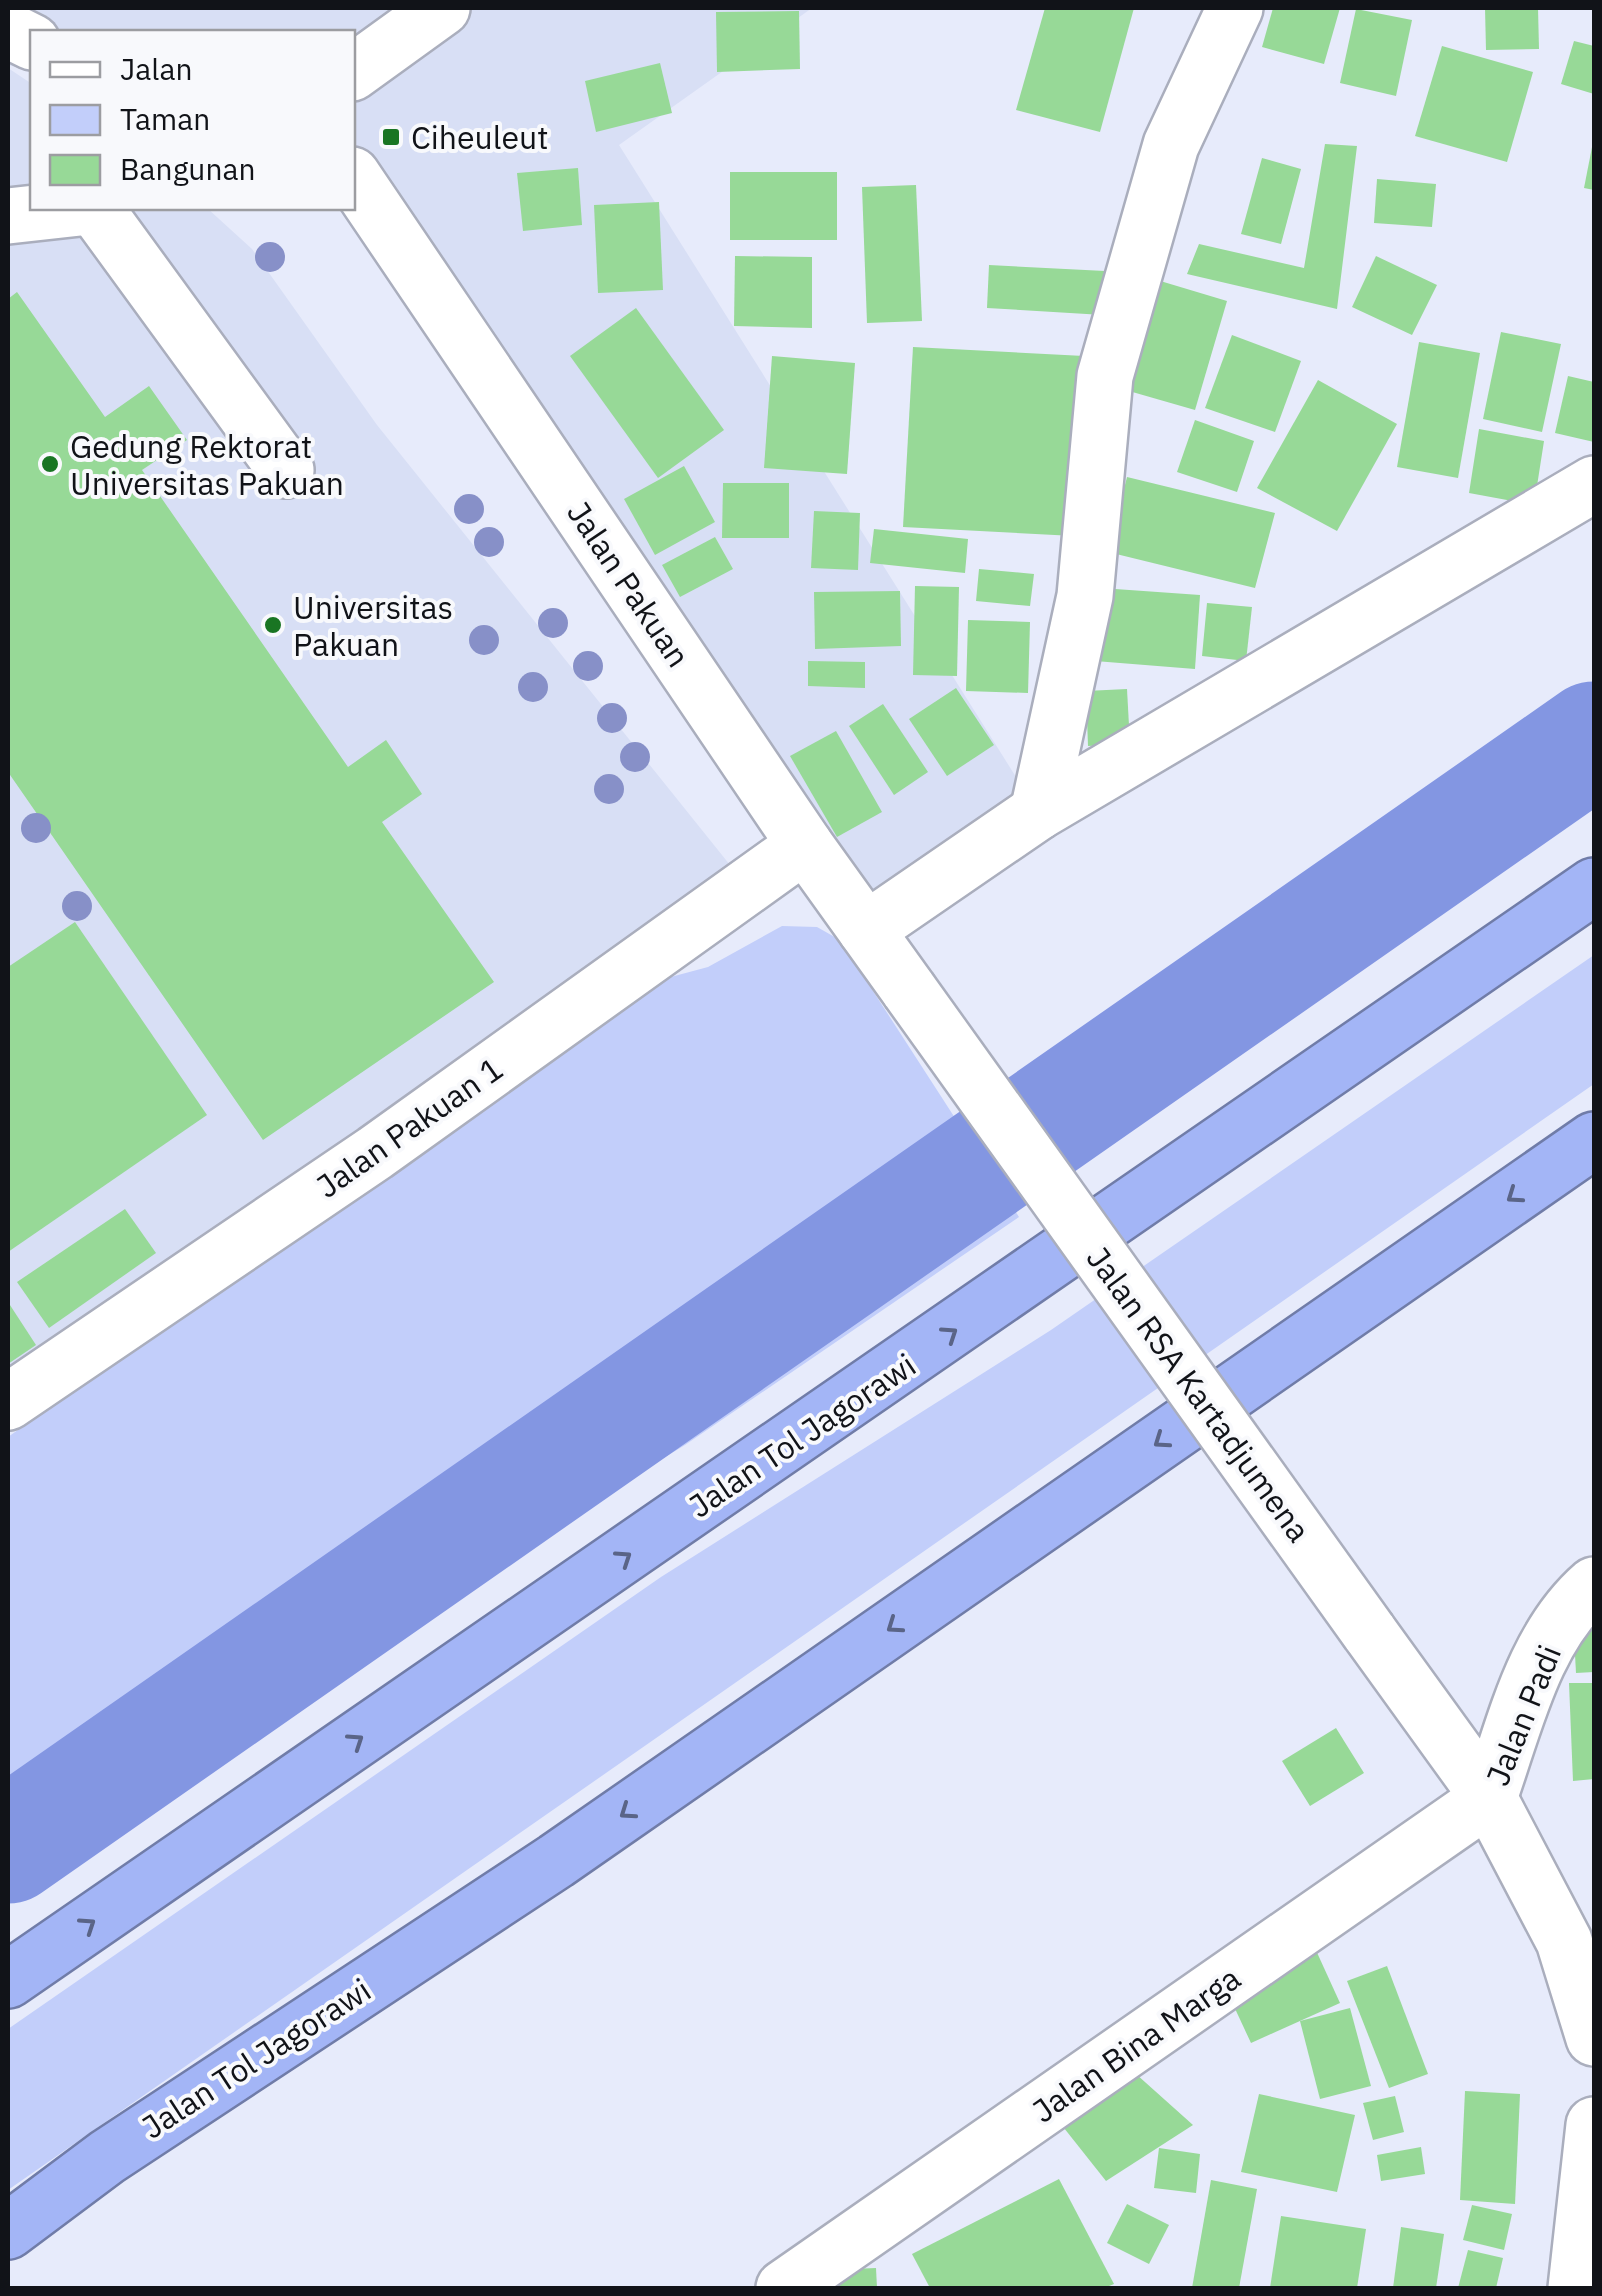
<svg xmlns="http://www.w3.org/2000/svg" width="1602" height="2296" font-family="'IBM Plex Sans',sans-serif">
<rect width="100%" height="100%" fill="#e7ebfb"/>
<g fill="#d8dff5">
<polygon points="8,8 812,8 619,145 1038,812 866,930 353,175 352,32 32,32 32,71 8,65"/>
<polygon points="8,68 32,84 32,208 207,208 252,249 377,425 734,870 587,967 570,988 8,1368"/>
</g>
<g fill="#c2cefa">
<polygon points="782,926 817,927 840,940 1019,1217 685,1445 322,1665 8,1883 8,1437 629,997 667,978 708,967"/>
<polygon points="1594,955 1594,1084 8,2190 8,2029 661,1577 1051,1330"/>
</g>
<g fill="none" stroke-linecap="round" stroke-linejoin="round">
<polyline stroke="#8396e2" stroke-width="115" points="8,1846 1594,739"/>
</g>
<g fill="#97d997">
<polygon points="1045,8 1134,8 1100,132 1016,110"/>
<polygon points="1273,8 1340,8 1324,64 1262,47"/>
<polygon points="1485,8 1538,8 1539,49 1486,50"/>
<polygon points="1356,9 1412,20 1396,96 1340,83"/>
<polygon points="799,11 800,69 717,72 716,12"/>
<polygon points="1574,41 1594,46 1594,94 1561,84"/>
<polygon points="1442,46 1533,72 1507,162 1415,136"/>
<polygon points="660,63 672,113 596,132 585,81"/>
<polygon points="1593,142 1594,142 1594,190 1584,188"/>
<polygon points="1325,144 1357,146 1337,309 1187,274 1199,244 1304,268"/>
<polygon points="1262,158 1301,169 1281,244 1241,234"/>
<polygon points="578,168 582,225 523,231 517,173"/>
<rect x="730" y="172" width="107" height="68"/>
<polygon points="1377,179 1436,184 1432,227 1374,223"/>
<polygon points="916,185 922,321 867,323 862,187"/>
<polygon points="659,202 663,290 598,293 594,205"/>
<polygon points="735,256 812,257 812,328 734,326"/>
<polygon points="1376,256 1437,285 1412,335 1352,307"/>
<polygon points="989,265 1105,271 1103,315 987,308"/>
<polygon points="1147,277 1227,301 1195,410 1115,387"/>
<polygon points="17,292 105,417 149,386 187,440 142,470 348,767 386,740 422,794 382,822 494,982 263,1140 8,772 8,299"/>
<polygon points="636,308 724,430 658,478 570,356"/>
<polygon points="1501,332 1561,344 1542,432 1483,419"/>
<polygon points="1232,335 1301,361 1275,432 1205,408"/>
<polygon points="1419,342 1480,353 1458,478 1397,467"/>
<polygon points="913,347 1084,356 1074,536 903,527"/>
<polygon points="772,356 855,363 847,474 764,468"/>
<polygon points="1568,376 1594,382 1594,442 1555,433"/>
<polygon points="1318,380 1397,424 1337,531 1257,488"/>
<polygon points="1195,420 1254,441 1237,492 1177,472"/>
<polygon points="1479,429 1544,441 1534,505 1469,493"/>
<polygon points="684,466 715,522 655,555 624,499"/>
<polygon points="1127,477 1275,513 1255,588 1108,552"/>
<polygon points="723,483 789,483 789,538 722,538"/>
<polygon points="814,511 860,513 858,570 811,568"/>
<polygon points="874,529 968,539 965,573 870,563"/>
<polygon points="715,537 733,569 680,597 662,565"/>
<polygon points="979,569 1034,574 1030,606 976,601"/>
<polygon points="915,586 959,587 957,676 913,675"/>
<polygon points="1101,588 1200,595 1195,669 1095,661"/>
<polygon points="900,591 901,646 815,649 814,592"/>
<polygon points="1207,603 1252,607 1246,661 1202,656"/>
<polygon points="968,620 1030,622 1028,693 966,691"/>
<polygon points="808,661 865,662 865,688 808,686"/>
<polygon points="956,688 994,745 947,776 909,719"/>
<polygon points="1127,689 1130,744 1088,746 1086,691"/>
<polygon points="883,704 928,772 894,795 849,726"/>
<polygon points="836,731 882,812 837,837 790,756"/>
<polygon points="75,922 207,1115 8,1252 8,967"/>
<polygon points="125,1209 156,1253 49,1328 17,1282"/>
<polygon points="8,1302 36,1345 8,1364"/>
<polygon points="1594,1617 1594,1672 1576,1673 1573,1618"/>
<polygon points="1569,1683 1594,1683 1594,1779 1573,1781"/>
<polygon points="1336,1728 1364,1773 1310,1806 1282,1761"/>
<polygon points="1314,1946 1340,2003 1251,2043 1224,1985"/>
<polygon points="1387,1966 1428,2074 1389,2088 1347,1981"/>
<polygon points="1350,2008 1371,2086 1320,2099 1300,2021"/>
<polygon points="1136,2074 1193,2125 1106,2181 1064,2128"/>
<polygon points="1465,2091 1520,2094 1515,2204 1460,2200"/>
<polygon points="1259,2094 1355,2115 1337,2192 1241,2172"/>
<polygon points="1395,2096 1404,2132 1373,2140 1363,2103"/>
<polygon points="1421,2147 1425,2174 1381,2181 1377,2155"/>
<polygon points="1159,2148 1200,2154 1196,2193 1154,2188"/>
<polygon points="1059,2179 1114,2284 1104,2288 930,2288 912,2254"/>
<polygon points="1211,2180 1257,2189 1239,2288 1192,2288"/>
<polygon points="1127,2204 1169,2225 1149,2264 1107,2243"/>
<polygon points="1472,2205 1512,2214 1504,2250 1463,2240"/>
<polygon points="1281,2216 1366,2229 1357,2288 1270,2288"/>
<polygon points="1401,2227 1444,2234 1436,2288 1393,2288"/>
<polygon points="1468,2250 1503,2258 1496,2288 1458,2288"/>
<polygon points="876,2268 877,2288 827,2288 826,2270"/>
</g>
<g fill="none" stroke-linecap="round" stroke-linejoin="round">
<defs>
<g id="minor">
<polyline points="8,30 32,42"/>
<polyline points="352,73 442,8"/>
<polyline points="352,175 805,845 909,990"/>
<polyline points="95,208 286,470"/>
<polyline points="8,216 80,208"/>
<polyline points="1038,812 1085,596 1105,376 1171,145 1235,8"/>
<polyline points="866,930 1038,812 1594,484"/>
<polyline points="8,1402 375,1153 805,845"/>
<polyline points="1369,1632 1489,1798 1564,1941 1594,2038"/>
<path d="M1489,1798C1515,1725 1533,1638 1594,1585"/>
<polyline points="784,2288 1489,1798"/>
<polyline points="1576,2288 1594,2125"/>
</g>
<g id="highway">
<polyline points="8,1980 1594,886"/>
<polyline points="8,2231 107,2157 556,1861 1594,1140"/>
</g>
</defs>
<use href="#minor" stroke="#aaaebd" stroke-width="60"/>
<use href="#highway" stroke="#707ca8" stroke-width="60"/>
<use href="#minor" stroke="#fff" stroke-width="55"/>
<use href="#highway" stroke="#a3b5f6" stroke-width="55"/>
<defs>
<polyline id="minor-bridge" points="909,990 1369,1632"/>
</defs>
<use href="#minor-bridge" stroke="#aaaebd" stroke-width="60" stroke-linecap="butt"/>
<use href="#minor-bridge" stroke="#fff" stroke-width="55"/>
</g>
<g fill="#8790c8">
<circle cx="270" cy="257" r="15"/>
<circle cx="469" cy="509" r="15"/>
<circle cx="489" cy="542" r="15"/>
<circle cx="553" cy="623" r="15"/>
<circle cx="484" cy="640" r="15"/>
<circle cx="588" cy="666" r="15"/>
<circle cx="533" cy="687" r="15"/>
<circle cx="612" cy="718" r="15"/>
<circle cx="635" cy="757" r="15"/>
<circle cx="609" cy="789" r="15"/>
<circle cx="36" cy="828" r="15"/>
<circle cx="77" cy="906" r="15"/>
</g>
<defs><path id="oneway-chevron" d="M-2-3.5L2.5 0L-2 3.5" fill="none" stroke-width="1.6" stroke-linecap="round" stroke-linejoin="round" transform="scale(2.5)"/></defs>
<g stroke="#5a6487">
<use href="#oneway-chevron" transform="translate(1514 1196) rotate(145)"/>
<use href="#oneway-chevron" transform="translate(950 1334) rotate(-34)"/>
<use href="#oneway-chevron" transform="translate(1161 1441) rotate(145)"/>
<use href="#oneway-chevron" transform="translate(624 1558) rotate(-34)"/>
<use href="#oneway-chevron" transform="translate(894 1626) rotate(145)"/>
<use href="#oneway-chevron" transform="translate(356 1741) rotate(-34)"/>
<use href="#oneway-chevron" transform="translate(627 1812) rotate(145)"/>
<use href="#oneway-chevron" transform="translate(88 1925) rotate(-34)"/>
</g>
<g fill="#197523" stroke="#f8f9fc" stroke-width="4">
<rect x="381" y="127" width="20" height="20" rx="5"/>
<circle cx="50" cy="464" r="10"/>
<circle cx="273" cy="625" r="10"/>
</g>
<g text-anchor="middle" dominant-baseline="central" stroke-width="8" stroke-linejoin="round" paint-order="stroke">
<g font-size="32" fill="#111318" stroke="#f8f9fc" text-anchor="start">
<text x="411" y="137">Ciheuleut</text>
<text x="70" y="446">Gedung Rektorat<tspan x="70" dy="37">Universitas Pakuan</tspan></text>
<text x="293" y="607">Universitas<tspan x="293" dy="37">Pakuan</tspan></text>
</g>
<g font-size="32" fill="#111318" stroke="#f8f9fc">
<text transform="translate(629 584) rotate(56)">Jalan Pakuan</text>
<text transform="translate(409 1127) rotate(-35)">Jalan Pakuan 1</text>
<text transform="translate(1199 1394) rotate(54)">Jalan RSA Kartadjumena</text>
<text transform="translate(802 1435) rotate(-34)">Jalan Tol Jagorawi</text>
<text transform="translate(1523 1715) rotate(-68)">Jalan Padi</text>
<text transform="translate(1136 2044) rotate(-35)">Jalan Bina Marga</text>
<text transform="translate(256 2058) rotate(-33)">Jalan Tol Jagorawi</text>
</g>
</g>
<rect width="1602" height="2296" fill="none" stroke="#111318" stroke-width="20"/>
<rect x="30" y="30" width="325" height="180" fill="#f8f9fc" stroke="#9c9da1" stroke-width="2.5"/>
<rect x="50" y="62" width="50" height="15" fill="#ffffff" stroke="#9c9da1" stroke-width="2.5"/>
<text x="120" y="80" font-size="30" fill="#111318">Jalan</text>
<rect x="50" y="105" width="50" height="30" fill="#c2cefa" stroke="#9c9da1" stroke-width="2.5"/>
<text x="120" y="130" font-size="30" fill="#111318">Taman</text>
<rect x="50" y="155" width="50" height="30" fill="#97d997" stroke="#9c9da1" stroke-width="2.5"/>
<text x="120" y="180" font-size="30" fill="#111318">Bangunan</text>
</svg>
